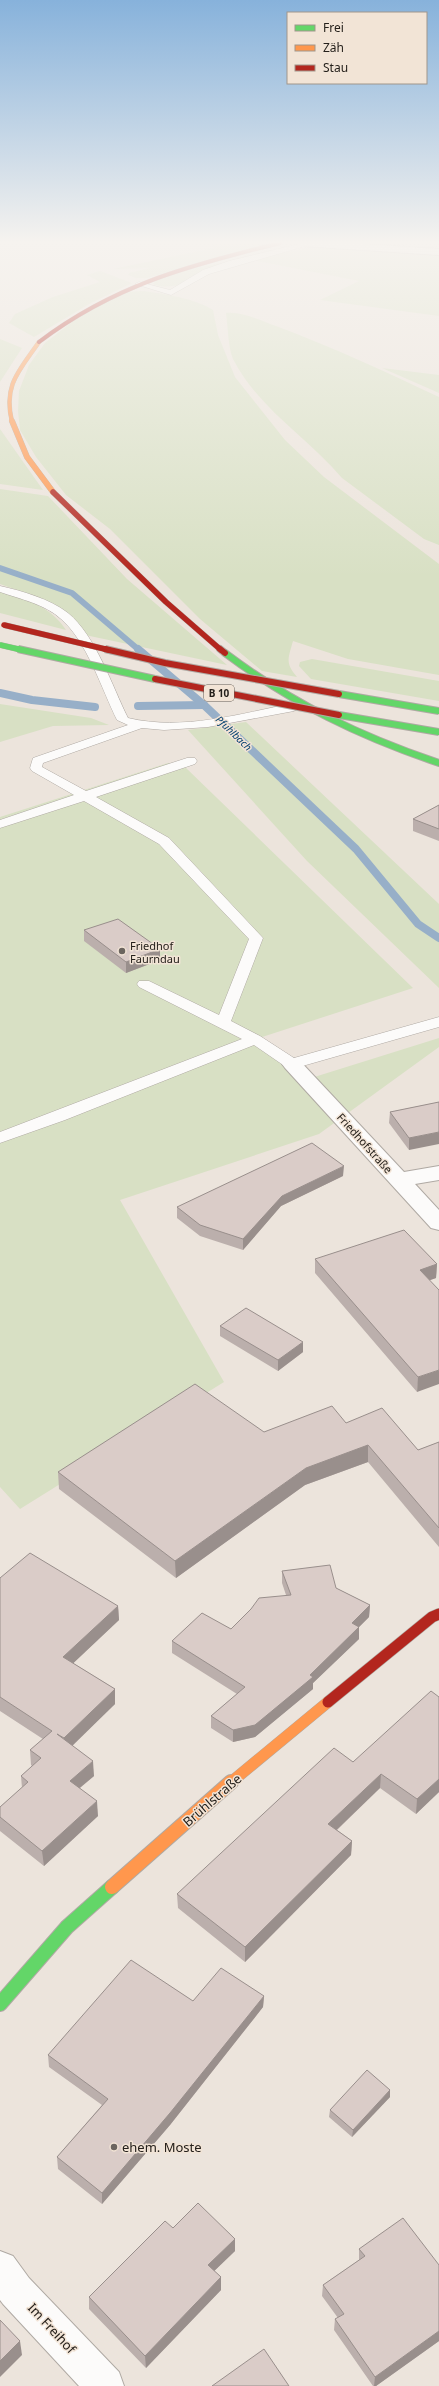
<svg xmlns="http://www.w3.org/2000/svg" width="439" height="2386" font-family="'Noto Sans',sans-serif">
<rect width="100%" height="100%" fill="#ece4dc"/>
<g fill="#d8e0c4">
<polygon points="205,243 272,243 147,278 136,278 128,275 129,273 150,268 113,269 214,248"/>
<polygon points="315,247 439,254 439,316 320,300 359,281 248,259"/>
<path d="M229,262C207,272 178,294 153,284C160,273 215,264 229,262Z"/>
<polygon points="100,271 132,283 89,304 34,337 9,323 15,314 53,297 100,282 87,275"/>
<path d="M143,291C165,294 194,298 213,310L218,335L235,377L285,440L324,477L439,564V675L348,659L293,641C288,659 285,663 297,677L262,671L200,619L110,529L66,495L36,457L20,430L18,411L19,391L29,365L45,343L72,322L98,306L128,292Z"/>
<path d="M226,313C242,311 261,321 276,326C332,347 386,372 439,397V545L424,539L342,478C307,437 258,408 233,359C228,347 228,327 226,313Z"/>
<polygon points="0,339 22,348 0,382"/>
<polygon points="382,368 439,375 439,393"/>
<polygon points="0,429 43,490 0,484"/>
<polygon points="0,489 48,496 127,579 227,665 85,635 39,598 0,584"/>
<path d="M0,591C27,599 50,606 66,630L0,613Z"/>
<polygon points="312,659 439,681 439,701 311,679 299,666 300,662"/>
<polygon points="0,704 91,718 109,725 53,726 0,742"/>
<polygon points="246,722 439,904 439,988 307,861 188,730"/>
<polygon points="168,763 185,767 413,988 256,1039 308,1079 439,1038 439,1047 319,1134 120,1200 224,1382 20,1509 0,1487 0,817"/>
</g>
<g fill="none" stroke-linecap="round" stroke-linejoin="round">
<polyline stroke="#97afc8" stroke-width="6" points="0,568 72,593 139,650"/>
<g stroke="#97afc8" stroke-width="8">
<polyline points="138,649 204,705 356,849 418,924 439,938"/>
<polyline points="0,693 32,700 95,707"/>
<polyline points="138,706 204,705"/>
</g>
<defs>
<g id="lane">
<polygon points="303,243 312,244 209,274 171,295 135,284 139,282 170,290 203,270 229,261"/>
<path d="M0,586C22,591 50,599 68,613C96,636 112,686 128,718C183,731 239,714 294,703L300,707L294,711L208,727L164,730L142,728L43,763L42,767L86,791L187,758H195L197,761L195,764L96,797L169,838L263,938L231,1021L260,1036L294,1058L439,1017V1027L292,1069L286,1067L254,1045L65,1120L0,1143V1132L242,1039L139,987L137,984L139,981H149L219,1015L249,939L159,844L84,801L0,828V820L74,795L32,771L30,768L33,758L128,725L117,720C102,690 87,641 61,619C45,604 20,599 0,592Z"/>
</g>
<g id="street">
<polygon points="298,243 349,243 439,249 439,255 302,246"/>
<polygon points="292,1058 299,1060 404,1172 439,1166 439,1180 415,1184 439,1210 439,1230 431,1228 285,1068 282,1064 285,1060"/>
<polygon points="0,2251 13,2256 29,2278 119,2372 124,2386 79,2386 3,2304 0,2300"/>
</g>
<path id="fast-far1" d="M225,653C293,704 359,736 439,763"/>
<polyline id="fast" points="0,2004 67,1927 112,1887"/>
<path id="slow-far3" d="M12,422C3,385 19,371 39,342"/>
<polyline id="slow-far2" points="12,421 27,457 53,492"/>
<polyline id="slow-far1" points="230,1783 328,1702"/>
<polyline id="slow" points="112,1887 231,1782"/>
<path id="jam-far3" d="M39,342C114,285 190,265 280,243"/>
<polyline id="jam-far2" points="53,492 166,602 221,650"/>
<polyline id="jam-far1" points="220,649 225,653"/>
<polyline id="jam" points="328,1702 432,1617 439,1614"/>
</defs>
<use href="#lane" stroke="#afa9a3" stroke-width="1"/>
<use href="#street" stroke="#afa9a3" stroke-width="2"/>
<use href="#fast-far1" stroke="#afa9a3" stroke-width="8"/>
<use href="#fast" stroke="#afa9a3" stroke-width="16"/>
<use href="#slow-far3" stroke="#afa9a3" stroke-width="4.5"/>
<use href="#slow-far2" stroke="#afa9a3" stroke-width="6"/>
<use href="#slow-far1" stroke="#afa9a3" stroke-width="12"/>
<use href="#slow" stroke="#afa9a3" stroke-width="16"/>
<use href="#jam-far3" stroke="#afa9a3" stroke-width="4.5"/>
<use href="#jam-far2" stroke="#afa9a3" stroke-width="6"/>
<use href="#jam-far1" stroke="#afa9a3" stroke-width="8"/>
<use href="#jam" stroke="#afa9a3" stroke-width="12"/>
<use href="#lane" fill="#fcfbfa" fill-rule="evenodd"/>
<use href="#street" fill="#fcfbfa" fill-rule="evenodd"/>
<use href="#fast-far1" stroke="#63d668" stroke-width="6"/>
<use href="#fast" stroke="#63d668" stroke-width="14"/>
<use href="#slow-far3" stroke="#ff974d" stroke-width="4"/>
<use href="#slow-far2" stroke="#ff974d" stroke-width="5.5"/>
<use href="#slow-far1" stroke="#ff974d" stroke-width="11"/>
<use href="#slow" stroke="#ff974d" stroke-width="14"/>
<use href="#jam-far3" stroke="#b3261e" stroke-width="4"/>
<use href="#jam-far2" stroke="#b3261e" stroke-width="5.5"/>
<use href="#jam-far1" stroke="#b3261e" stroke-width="6"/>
<use href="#jam" stroke="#b3261e" stroke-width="11"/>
<defs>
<polyline id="fast-bridge-far1" points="0,645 22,650"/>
<g id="fast-bridge">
<polyline points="18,649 155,679"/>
<polyline points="339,694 439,711"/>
<polyline points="339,715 439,732"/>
</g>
<polyline id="jam-bridge-far1" points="4,625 109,650"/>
<g id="jam-bridge">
<polyline points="105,649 165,663 339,694"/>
<polyline points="155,679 339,715"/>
</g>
</defs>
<use href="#fast-bridge-far1" stroke="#afa9a3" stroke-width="6" stroke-linecap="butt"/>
<use href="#fast-bridge" stroke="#afa9a3" stroke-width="8" stroke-linecap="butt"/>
<use href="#jam-bridge-far1" stroke="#afa9a3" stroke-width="6" stroke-linecap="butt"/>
<use href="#jam-bridge" stroke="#afa9a3" stroke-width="8" stroke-linecap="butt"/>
<use href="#fast-bridge-far1" stroke="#63d668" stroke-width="5.5"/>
<use href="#fast-bridge" stroke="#63d668" stroke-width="6"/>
<use href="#jam-bridge-far1" stroke="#b3261e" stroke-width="5.5"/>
<use href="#jam-bridge" stroke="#b3261e" stroke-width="6"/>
</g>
<g fill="#bbafac">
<polygon points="439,805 439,841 413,831 413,819"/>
<polygon points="84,930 160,949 160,960 126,973 84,941"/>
<polygon points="439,1102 409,1150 389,1123 390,1112"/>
<polygon points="343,1176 281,1206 243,1250 200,1236 177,1218 177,1207"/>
<polygon points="315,1259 437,1264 436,1278 430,1280 417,1392 315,1273"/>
<polygon points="220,1326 303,1342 303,1352 278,1371 220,1336"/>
<polygon points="346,1423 418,1450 439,1442 439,1547 368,1462 305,1485 176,1578 59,1489 58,1472 264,1432"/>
<polygon points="282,1571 336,1588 370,1605 369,1617 359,1627 359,1639 313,1683 313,1689 255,1737 233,1742 211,1728 211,1716 237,1694 172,1653 172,1641 231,1629 286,1595 282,1583"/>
<polygon points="0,1578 118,1606 119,1620 73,1663 115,1689 115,1704 72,1745 94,1776 80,1788 98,1816 44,1866 0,1831 0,1807 22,1788 21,1776 32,1766 31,1765 30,1750 43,1739 0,1711"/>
<polygon points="439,1697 439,1792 416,1814 380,1788 337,1830 352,1841 351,1855 245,1962 178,1908 177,1894 353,1762"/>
<polygon points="264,1996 263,2007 170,2125 102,2204 58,2169 57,2157 102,2105 49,2067 48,2055 193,2001"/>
<polygon points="390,2090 390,2097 352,2137 329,2117 330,2110"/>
<polygon points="173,2228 235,2239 235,2251 214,2271 221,2277 221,2290 146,2368 89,2309 89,2297"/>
<polygon points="359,2249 439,2265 439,2341 376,2386 373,2386 334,2330 335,2319 338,2318 322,2296 323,2285 359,2260"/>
</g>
<g fill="#998f8c">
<polygon points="160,949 160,960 126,973 126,962"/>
<polygon points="439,1132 439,1144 409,1150 409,1138"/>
<polygon points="344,1166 343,1176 281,1206 243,1250 243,1239 282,1196"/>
<polygon points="437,1264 436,1278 419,1284 420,1270"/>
<polygon points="303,1342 303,1352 278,1371 278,1360"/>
<polygon points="439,1370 439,1384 417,1392 418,1377"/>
<polygon points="368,1445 368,1462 305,1485 176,1578 175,1561 306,1468"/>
<polygon points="370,1605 369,1617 359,1627 359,1639 313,1683 313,1689 255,1737 233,1742 233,1730 310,1675 352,1623"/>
<polygon points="118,1606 119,1620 64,1672 63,1657"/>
<polygon points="115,1689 115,1704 65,1753 64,1738"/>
<polygon points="93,1761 94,1776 71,1795 70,1781"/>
<polygon points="381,1774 380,1788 327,1839 328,1824"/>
<polygon points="439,1779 439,1792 416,1814 417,1799"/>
<polygon points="97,1801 98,1816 44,1866 42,1851"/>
<polygon points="352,1841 351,1855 245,1962 245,1947"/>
<polygon points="264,1996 263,2007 170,2125 102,2204 102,2193"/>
<polygon points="390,2090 390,2097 352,2137 353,2130"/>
<polygon points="235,2239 235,2251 208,2277 208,2265"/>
<polygon points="221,2277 221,2290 146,2368 145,2356"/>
<polygon points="439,2331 439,2341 376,2386 374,2386 375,2377"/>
<polygon points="20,2341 22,2355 0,2377 0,2361"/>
</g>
<g fill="#daccc8" stroke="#998f8c">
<polygon points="439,805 439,829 413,819"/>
<polygon points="118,919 160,949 126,962 84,930"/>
<polygon points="439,1102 439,1132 409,1138 390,1112"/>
<polygon points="312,1143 344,1166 282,1196 243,1239 200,1225 177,1207"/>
<polygon points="404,1230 437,1264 420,1270 439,1290 439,1370 418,1377 315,1259"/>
<polygon points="246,1308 303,1342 278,1360 220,1326"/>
<polygon points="195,1384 264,1432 332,1406 346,1423 382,1408 418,1450 439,1442 439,1528 368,1445 306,1468 175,1561 58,1472"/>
<polygon points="30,1553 118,1606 63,1657 115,1689 64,1738 57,1734 93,1761 70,1781 97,1801 42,1851 0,1817 0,1807 28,1782 21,1776 41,1758 30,1750 52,1731 0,1697 0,1578"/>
<polygon points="330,1565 336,1588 370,1605 352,1623 359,1627 310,1675 313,1677 255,1725 233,1730 211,1716 245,1687 172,1641 202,1613 231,1629 251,1609 259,1598 291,1595 282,1571"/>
<polygon points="431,1691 439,1697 439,1779 417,1799 381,1774 328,1824 352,1841 245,1947 177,1894 334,1748 353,1762"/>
<polygon points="131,1960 193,2001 221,1968 264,1996 170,2113 102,2193 57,2157 108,2099 48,2055"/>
<polygon points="367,2070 390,2090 353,2130 330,2110"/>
<polygon points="198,2203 235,2239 208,2265 221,2277 145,2356 89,2297 165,2221 173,2228"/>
<polygon points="403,2218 439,2265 439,2331 375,2377 335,2319 344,2314 323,2285 365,2256 359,2249"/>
<polygon points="0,2320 20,2341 0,2361"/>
<polygon points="264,2349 289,2386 212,2386"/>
</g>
<linearGradient id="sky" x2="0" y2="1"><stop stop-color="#87b2db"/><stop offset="0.42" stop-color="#f6f3ef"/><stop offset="1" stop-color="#f6f3ef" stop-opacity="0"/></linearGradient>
<rect width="439" height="577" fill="url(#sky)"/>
<g fill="#6b655f" stroke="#f2e4d6" stroke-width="1.5">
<circle cx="122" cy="951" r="4"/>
<circle cx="114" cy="2147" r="4"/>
</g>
<g text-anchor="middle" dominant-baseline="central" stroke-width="3" stroke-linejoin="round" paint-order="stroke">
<rect fill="#f2e4d6" stroke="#625b53" stroke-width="1" x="204" y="685" width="30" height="16" rx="3"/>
<g font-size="10" font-weight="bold" fill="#25201b">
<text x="219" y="693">B 10</text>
</g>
<g font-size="10" font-style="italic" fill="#003e6f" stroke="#f2e4d6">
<text transform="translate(234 733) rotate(44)">Pfuhlbach</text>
</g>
<g font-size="11" fill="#25201b" stroke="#f2e4d6" text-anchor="start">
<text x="130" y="945">Friedhof<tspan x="130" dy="13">Faurndau</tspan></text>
</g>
<g font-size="11" fill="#25201b" stroke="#f2e4d6">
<text transform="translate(365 1143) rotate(48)">Friedhofstraße</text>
</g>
<g font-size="13" fill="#25201b" stroke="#f2e4d6">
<text transform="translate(212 1800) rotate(-41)">Brühlstraße</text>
<text transform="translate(52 2328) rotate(47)">Im Freihof</text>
</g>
<g font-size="13" fill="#25201b" stroke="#f2e4d6" text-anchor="start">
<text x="122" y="2147">ehem. Moste</text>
</g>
</g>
<rect x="287" y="12" width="140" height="72" fill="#f2e4d6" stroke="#a0968b"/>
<rect x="295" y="25" width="20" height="6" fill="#63d668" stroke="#a0968b"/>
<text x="323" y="32" font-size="12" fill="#25201b">Frei</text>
<rect x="295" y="45" width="20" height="6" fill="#ff974d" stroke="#a0968b"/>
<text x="323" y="52" font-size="12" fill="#25201b">Zäh</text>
<rect x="295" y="65" width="20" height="6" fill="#b3261e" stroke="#a0968b"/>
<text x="323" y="72" font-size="12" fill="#25201b">Stau</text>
</svg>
